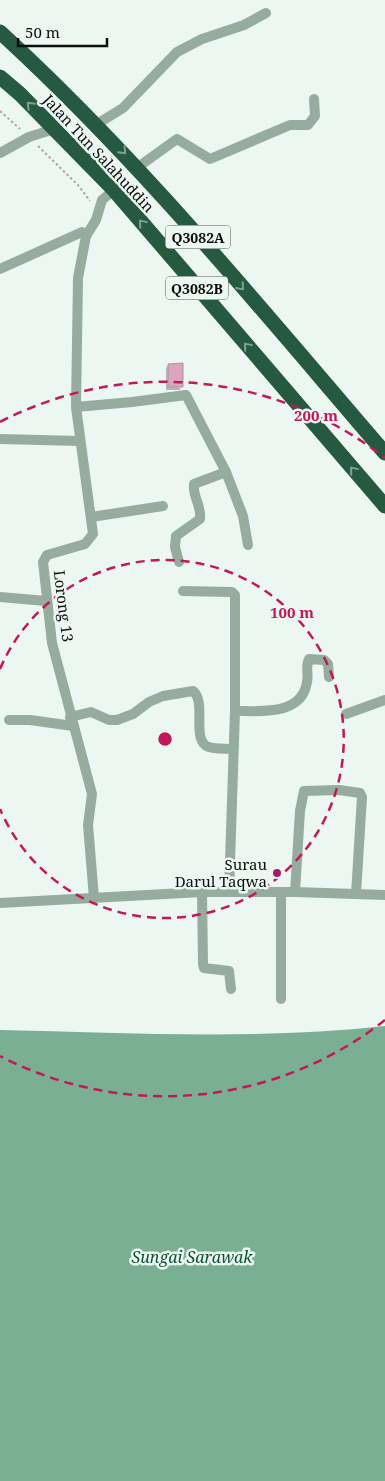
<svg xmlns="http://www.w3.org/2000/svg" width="385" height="1481" font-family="'Noto Serif',serif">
<defs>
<filter id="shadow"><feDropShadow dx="-3.5" dy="3.5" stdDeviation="0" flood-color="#0004"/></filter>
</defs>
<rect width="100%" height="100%" fill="#edf7f1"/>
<path fill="#7aaf92" d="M385,1026V1481H0V1030C128,1033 258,1040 385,1026Z"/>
<polygon fill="#dba5be" stroke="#a1979c" filter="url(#shadow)" points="183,363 183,387 168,387 168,364"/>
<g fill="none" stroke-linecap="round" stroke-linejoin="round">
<g stroke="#a3aba6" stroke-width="2" stroke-dasharray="2.5 2.5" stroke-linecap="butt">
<polyline points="0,111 20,129"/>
<polyline points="38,146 78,185 90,201"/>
</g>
<g stroke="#95ac9f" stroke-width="10">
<polyline points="97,124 123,108 177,52 202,39 244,25 266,13"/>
<polyline points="0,153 29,137 54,129"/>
<polyline points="138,167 177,139 210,159 290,125 308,125 315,116 314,99"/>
<polyline points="0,269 82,232 86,236"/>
<polyline points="76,407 132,402 186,395 226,472 243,516 248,545"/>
<polyline points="0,439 80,441"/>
<polyline points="91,517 163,506"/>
<path d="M179,562L175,547L176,536L200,519C202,506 192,496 194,484L226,472"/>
<polyline points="183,591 232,592 235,595 235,711 229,892"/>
<polyline points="0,597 46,601"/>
<path d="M235,711C260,711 302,716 307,682C309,674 305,667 309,659L324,660L328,664L329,677"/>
<polyline points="346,714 385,700"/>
<path d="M70,717L91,712L109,720H117L133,714L149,702L163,696L193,691C206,701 193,735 205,745C211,750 226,748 233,749"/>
<polyline points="9,720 30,720 73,726"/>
<polyline points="202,892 203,964 204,968 229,971 231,989"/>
<polyline points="281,892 281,999"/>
<polyline points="295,892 300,811 304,791 339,790 360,793 362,797 356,894"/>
<polyline points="94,898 88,825 92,794 52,643 43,562 47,555 85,544 93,534 76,407 78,278 86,236 96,220 102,200 114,190"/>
<polyline points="0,903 202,892 295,892 385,895"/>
</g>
<g stroke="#255a41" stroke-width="15">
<path d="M0,32C141,161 261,309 385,453"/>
<polyline points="0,77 20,94 114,190 385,506"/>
</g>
</g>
<defs><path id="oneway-chevron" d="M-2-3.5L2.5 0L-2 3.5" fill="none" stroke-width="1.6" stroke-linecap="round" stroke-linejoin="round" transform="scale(1.25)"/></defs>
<g stroke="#7fa190">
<use href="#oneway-chevron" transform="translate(30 105) rotate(-134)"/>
<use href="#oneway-chevron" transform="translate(123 151) rotate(47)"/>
<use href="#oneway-chevron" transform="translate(142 223) rotate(-130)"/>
<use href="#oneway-chevron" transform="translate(241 287) rotate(49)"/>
<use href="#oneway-chevron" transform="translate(247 346) rotate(-130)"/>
<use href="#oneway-chevron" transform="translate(353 470) rotate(-130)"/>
</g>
<g fill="none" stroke="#c2185b" stroke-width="2.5" stroke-dasharray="9 6">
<path d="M0 669A179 179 0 1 1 0 809"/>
<path d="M385 1020A357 357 0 0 1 0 1056M0 422A357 357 0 0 1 385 458"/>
</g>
<circle fill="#9f1c6c" stroke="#edf7f1" stroke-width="2" cx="277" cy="873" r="5"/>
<g text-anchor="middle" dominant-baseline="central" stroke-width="5" stroke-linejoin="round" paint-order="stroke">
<g fill="#edf7f1" stroke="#4f5451" stroke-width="1">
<rect x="165.5" y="225.5" width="65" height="23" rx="4"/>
<rect x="166" y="276.5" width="62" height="23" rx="4"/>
</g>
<g font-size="14" font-weight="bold" fill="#0b0e0c">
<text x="198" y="237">Q3082A</text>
<text x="197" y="288">Q3082B</text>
</g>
<g font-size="15" fill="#0b0e0c" stroke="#edf7f1">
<text transform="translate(99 153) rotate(47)">Jalan Tun Salahuddin</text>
<text transform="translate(64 606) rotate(83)">Lorong 13</text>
</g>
<g font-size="15" fill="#0b0e0c" stroke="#edf7f1" text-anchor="end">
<text x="267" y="864">Surau<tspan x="267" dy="17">Darul Taqwa</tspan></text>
</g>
<g font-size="16" font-style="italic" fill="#0c5034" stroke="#edf7f1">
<text x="192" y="1257">Sungai Sarawak</text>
</g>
</g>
<circle cx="165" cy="739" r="8" fill="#c2185b" stroke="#edf7f1" stroke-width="2.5"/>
<g font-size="15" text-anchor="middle" font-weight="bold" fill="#c2185b" stroke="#edf7f1" stroke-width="5" stroke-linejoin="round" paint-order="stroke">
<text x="316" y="421">200 m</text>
<text x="292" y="618">100 m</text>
</g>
<path d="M18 38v8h89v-8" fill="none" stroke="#0b0e0c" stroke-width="2.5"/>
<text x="25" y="38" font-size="15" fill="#0b0e0c" stroke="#edf7f1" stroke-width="4" paint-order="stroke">50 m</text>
</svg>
